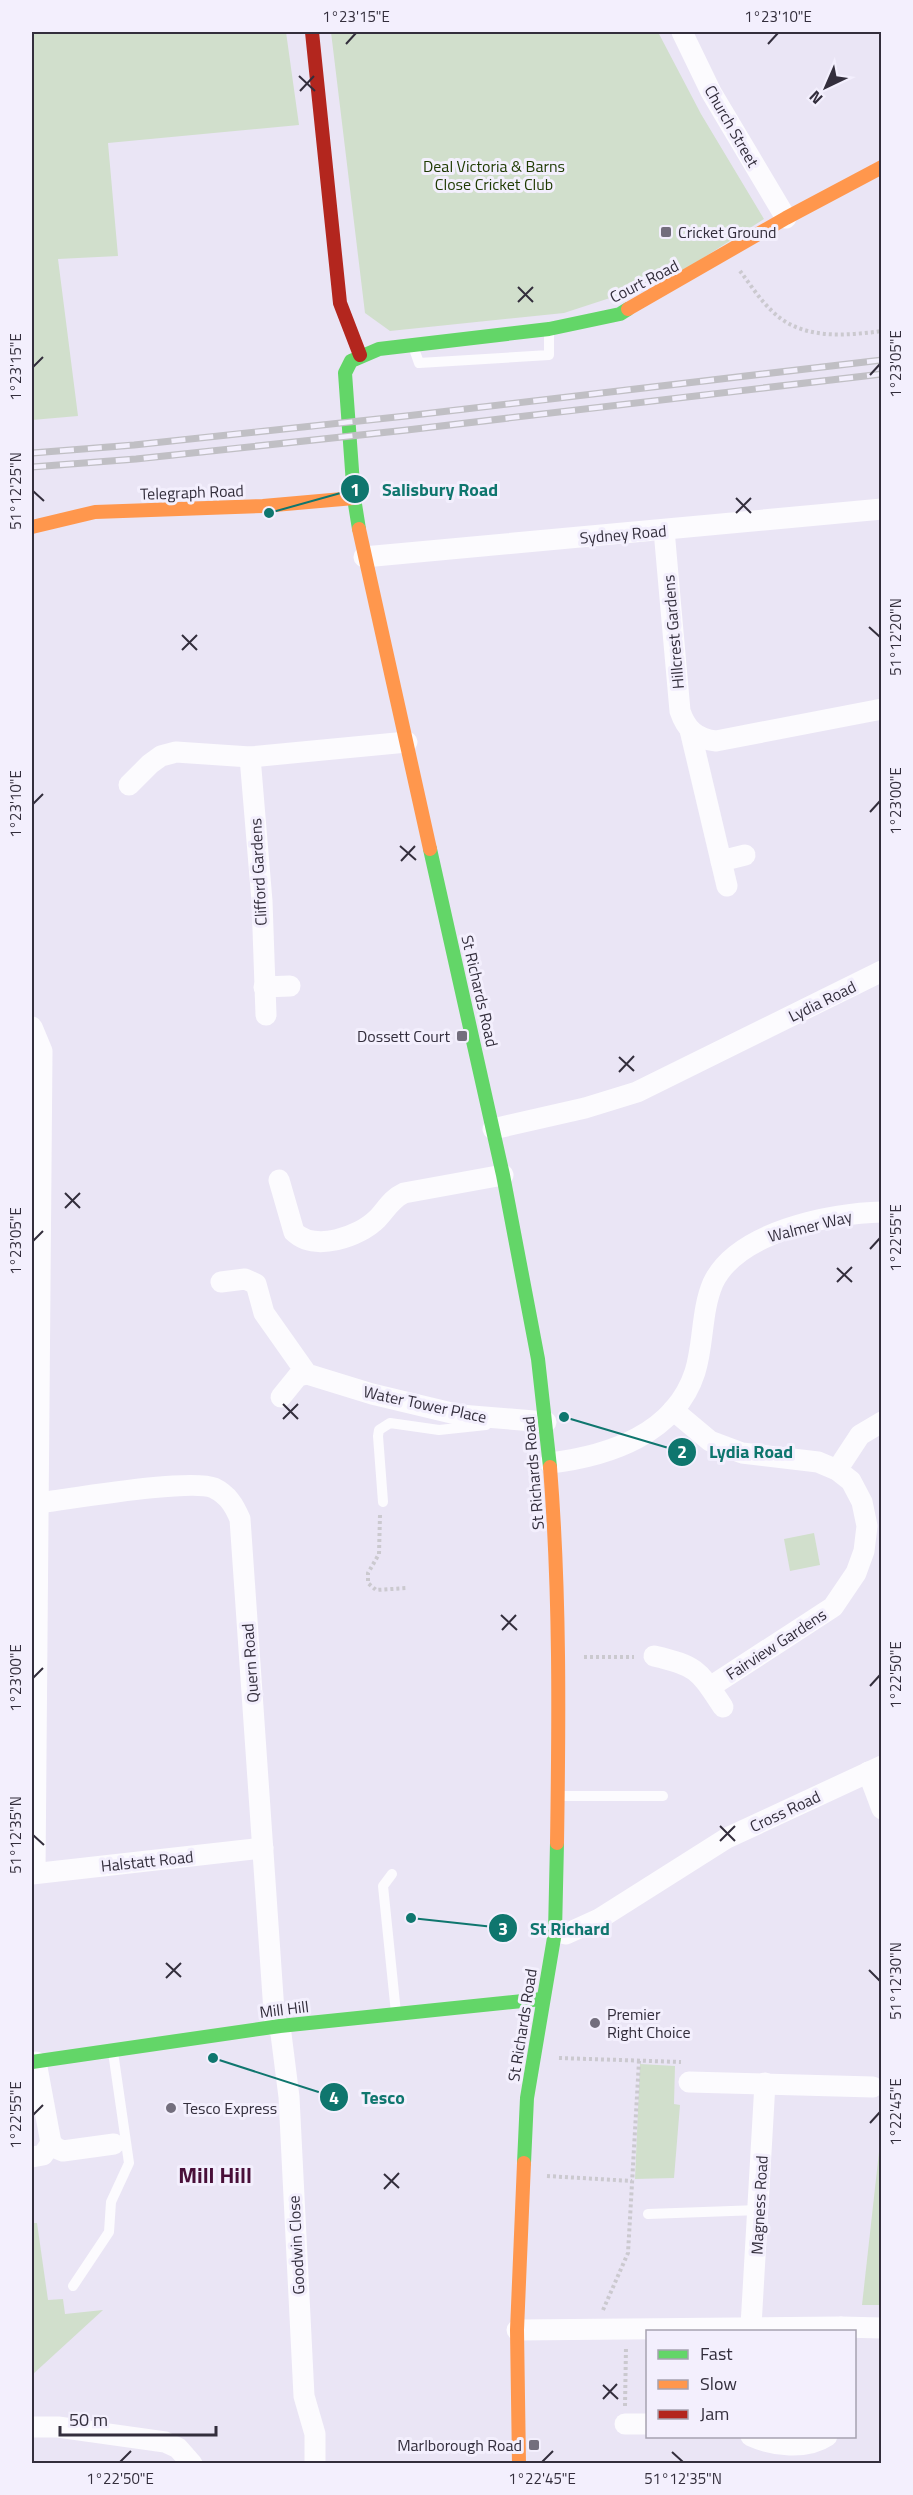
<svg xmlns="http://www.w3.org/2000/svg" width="913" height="2495" font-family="'Titillium Web',sans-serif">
<rect width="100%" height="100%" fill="#eae5f5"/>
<g fill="#d1dfcc">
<polygon points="32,32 286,32 299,125 108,143 118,256 58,259 78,416 32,420"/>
<polygon points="331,32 658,32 701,114 764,219 689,267 613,297 564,313 390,331 365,313"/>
<polygon points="814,1533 820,1565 790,1571 784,1539"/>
<polygon points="640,2064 675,2066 674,2104 680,2105 674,2178 635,2179"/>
<polygon points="881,2134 881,2305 862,2305"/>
<polygon points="32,2223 37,2223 48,2300 63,2299 65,2314 103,2310 32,2375"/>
</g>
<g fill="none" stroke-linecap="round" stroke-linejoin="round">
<g stroke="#cbc9cf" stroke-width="4" stroke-dasharray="3 3" stroke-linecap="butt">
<path d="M740,271C750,284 760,300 772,311C801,340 844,336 882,331"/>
<polyline points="380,1515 379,1554 368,1573 368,1583 376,1590 407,1588"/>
<polyline points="584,1657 634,1657"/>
<polyline points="559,2058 681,2062"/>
<polyline points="547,2176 632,2181"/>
<polyline points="603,2310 628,2253 639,2061"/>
<polyline points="625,2406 626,2347"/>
</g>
<g stroke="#fcfbfe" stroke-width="10">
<polyline points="413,346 419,363 549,355 549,332"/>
<polyline points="383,1502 378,1436 379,1430 390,1423 439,1430 486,1425"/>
<polyline points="558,1796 663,1796"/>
<polyline points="392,1874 383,1886 396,2013"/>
<polyline points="648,2214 759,2210"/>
<polyline points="73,2286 109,2232 111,2202 129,2163 113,2052"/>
</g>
<g stroke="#fcfbfe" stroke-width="21">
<polyline points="682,32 711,92 786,218"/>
<path d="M664,530L680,711C686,729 696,739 716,741L882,709"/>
<polyline points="364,557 882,509"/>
<polyline points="690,730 727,886"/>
<polyline points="250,757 262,901 266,1015"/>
<polyline points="129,785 150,764 161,756 176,752 250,757 407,742"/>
<polyline points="721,861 745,855"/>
<polyline points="264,987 290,986"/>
<polyline points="32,1027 42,1051 35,1873"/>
<polyline points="493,1129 585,1108 637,1092 882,971"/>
<path d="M279,1180L294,1232C315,1252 359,1237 377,1219C386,1210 391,1199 404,1193L503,1175"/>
<polyline points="221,1282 245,1279 256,1284 264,1313 307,1374 372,1394 460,1415 546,1422"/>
<polyline points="281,1397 298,1376 307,1374"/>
<polyline points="673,1410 710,1441 742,1453 818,1462 837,1470 851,1481 862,1502 867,1526 864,1551 856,1573 833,1607 710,1687"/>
<path d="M550,1463C609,1456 675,1434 695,1372C704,1343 701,1311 713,1283C737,1232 830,1213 882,1212"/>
<polyline points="837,1470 860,1435 882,1422"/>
<path d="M38,1503C71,1499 190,1478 214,1488C228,1495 234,1505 240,1519L275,2026"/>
<path d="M654,1656C698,1666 699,1671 723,1707"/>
<polyline points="868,1772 882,1809"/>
<polyline points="32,1874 263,1848"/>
<polyline points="555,1932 566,1934 599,1919 727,1838 882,1766"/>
<polyline points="280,2026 289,2097 304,2396 315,2434 315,2464"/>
<polyline points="36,2062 51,2143"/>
<polyline points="689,2082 873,2087"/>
<polyline points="32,2157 43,2155 51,2143 56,2148 63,2151 114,2144"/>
<polyline points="751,2326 765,2083"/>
<polyline points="841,2327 882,2328"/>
<polyline points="517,2330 841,2327 841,2332"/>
<polyline points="625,2424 648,2424"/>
<polyline points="32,2427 58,2427 165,2442 178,2448 192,2464"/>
<path d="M751,2436C773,2446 806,2450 827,2436"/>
</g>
<g stroke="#63d668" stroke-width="14">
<polyline points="359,529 354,498 345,373 351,361 379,349 549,329 620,314 628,309"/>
<polyline points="430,849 503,1175 538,1359 550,1467"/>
<polyline points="32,2062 280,2026 542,1999"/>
<polyline points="524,2163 527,2098 555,1932 557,1843"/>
</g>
<g stroke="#ff974d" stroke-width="14">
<polyline points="628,309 786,218 882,167"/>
<polyline points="32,527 95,512 263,506 354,498"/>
<polyline points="359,529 430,849"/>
<path d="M550,1467C560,1593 559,1717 557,1843"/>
<polyline points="519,2464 517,2330 524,2163"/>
</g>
<polyline stroke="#b3261e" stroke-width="14" points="312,32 340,303 360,355"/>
<defs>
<g id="rail">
<polyline points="32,453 134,445 406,416 882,360"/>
<polyline points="32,467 136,459 407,430 882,374"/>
</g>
</defs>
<use href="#rail" stroke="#c0bfc4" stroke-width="7"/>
<use href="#rail" stroke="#f3effd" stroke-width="4.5" stroke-dasharray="14" stroke-linecap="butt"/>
</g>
<path fill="none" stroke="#332e3c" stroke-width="2" d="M346,44L356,33M768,44L778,33M299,76L315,91M300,91L314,76M518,287L533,302M518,302L533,287M33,367L43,357M870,375L880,364M33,491L44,501M736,498L751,513M736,513L751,498M869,627L880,637M182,635L197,650M182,650L197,635M33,804L43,794M870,812L880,801M400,846L416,860M401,861L415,846M619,1057L634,1071M619,1072L634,1056M65,1193L80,1208M65,1208L80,1193M33,1241L43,1231M870,1249L880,1238M837,1268L852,1282M837,1282L852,1267M283,1404L298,1419M283,1419L298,1404M501,1615L517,1630M502,1630L516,1615M33,1678L43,1668M870,1686L880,1675M720,1826L735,1841M33,1835L44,1845M720,1841L735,1826M166,1963L181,1977M869,1970L880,1981M166,1978L181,1963M33,2115L43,2105M870,2123L880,2112M384,2174L399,2188M384,2189L399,2173M603,2385L618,2399M603,2399L617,2384M672,2452L683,2462M120,2462L131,2451M542,2462L553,2451"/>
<g fill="#736e7d" stroke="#f3effd" stroke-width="2">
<rect x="660" y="226" width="12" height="12" rx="3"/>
<rect x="456" y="1030" width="12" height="12" rx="3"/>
<circle cx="595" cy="2023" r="6"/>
<circle cx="171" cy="2108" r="6"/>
<rect x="528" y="2439" width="12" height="12" rx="3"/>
</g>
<g text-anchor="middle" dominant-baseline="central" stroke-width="6" stroke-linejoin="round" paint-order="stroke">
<g font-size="16" fill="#332e3c" stroke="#f3effd">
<text transform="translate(732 126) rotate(60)">Church Street</text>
<text transform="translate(644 281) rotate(-27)">Court Road</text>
<text transform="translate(192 492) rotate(-2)">Telegraph Road</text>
<text transform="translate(623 534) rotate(-5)">Sydney Road</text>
<text transform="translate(673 632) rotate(-95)">Hillcrest Gardens</text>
<text transform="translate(258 872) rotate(-93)">Clifford Gardens</text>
<text transform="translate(480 991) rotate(77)">St Richards Road</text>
<text transform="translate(822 1001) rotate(-26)">Lydia Road</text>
<text transform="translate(810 1226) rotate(-14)">Walmer Way</text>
<text transform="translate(425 1404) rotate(12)">Water Tower Place</text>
<text transform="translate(533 1473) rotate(-95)">St Richards Road</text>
<text transform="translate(776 1644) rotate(-33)">Fairview Gardens</text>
<text transform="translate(250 1663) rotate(-94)">Quern Road</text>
<text transform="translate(785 1811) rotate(-25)">Cross Road</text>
<text transform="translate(147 1861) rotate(-6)">Halstatt Road</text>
<text transform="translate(284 2009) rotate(-7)">Mill Hill</text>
<text transform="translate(522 2025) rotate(-81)">St Richards Road</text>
<text transform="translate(759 2205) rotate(-87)">Magness Road</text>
<text transform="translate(296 2245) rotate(-93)">Goodwin Close</text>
</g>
<g font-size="16" fill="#1e3a01" stroke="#f3effd">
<text x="494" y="166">Deal Victoria &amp; Barns<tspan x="494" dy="18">Close Cricket Club</tspan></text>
</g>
<g font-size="16" fill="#332e3c" stroke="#f3effd" text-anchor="start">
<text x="678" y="232">Cricket Ground</text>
<text x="450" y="1036" text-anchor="end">Dossett Court</text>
<text x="607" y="2014">Premier<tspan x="607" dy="18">Right Choice</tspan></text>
<text x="183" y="2108">Tesco Express</text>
<text x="522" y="2445" text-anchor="end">Marlborough Road</text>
</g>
<g font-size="22" font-weight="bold" fill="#490f39" stroke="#f3effd">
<text x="215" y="2175">Mill Hill</text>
</g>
</g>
<path fill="none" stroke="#0f766e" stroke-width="2" d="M269 513L355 489M564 1417L682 1452M411 1918L503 1928M213 2058L334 2097"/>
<g fill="#0f766e" stroke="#f3effd" stroke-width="2">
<circle cx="269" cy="513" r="6"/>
<circle cx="564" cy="1417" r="6"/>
<circle cx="411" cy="1918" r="6"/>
<circle cx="213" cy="2058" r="6"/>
<circle cx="355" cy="489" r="15"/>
<circle cx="682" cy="1452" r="15"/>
<circle cx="503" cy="1928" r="15"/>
<circle cx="334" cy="2097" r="15"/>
</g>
<g font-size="18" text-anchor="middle" font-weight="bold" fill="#fff">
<text x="355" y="496">1</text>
<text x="682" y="1458">2</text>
<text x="503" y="1935">3</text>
<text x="334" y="2104">4</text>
</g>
<g font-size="18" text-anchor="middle" font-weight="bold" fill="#0f766e" stroke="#f3effd" stroke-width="6" stroke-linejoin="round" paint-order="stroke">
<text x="440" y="496">Salisbury Road</text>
<text x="751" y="1458">Lydia Road</text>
<text x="570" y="1935">St Richard</text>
<text x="383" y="2104">Tesco</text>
</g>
<rect width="913" height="2495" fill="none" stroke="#f3effd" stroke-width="66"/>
<rect x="646" y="2330" width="210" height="108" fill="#f3effd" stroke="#a6a2b0" stroke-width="1.5"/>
<rect x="658" y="2350" width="30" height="9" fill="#63d668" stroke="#a6a2b0" stroke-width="1.5"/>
<text x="700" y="2360" font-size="18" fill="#332e3c">Fast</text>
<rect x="658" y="2380" width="30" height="9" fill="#ff974d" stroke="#a6a2b0" stroke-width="1.5"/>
<text x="700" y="2390" font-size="18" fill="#332e3c">Slow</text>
<rect x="658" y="2410" width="30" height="9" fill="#b3261e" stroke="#a6a2b0" stroke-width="1.5"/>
<text x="700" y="2420" font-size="18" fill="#332e3c">Jam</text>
<g transform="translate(826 87) rotate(224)" stroke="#f3effd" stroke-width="4.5" paint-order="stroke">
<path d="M0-4.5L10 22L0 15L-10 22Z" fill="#332e3c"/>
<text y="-9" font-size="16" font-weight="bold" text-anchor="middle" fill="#332e3c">N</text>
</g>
<path d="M60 2426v9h156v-9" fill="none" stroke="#332e3c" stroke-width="3"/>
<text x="69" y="2426" font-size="18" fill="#332e3c" stroke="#f3effd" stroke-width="4.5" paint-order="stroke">50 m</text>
<rect x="33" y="33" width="847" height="2429" fill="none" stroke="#332e3c" stroke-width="2"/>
<g font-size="15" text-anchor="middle" fill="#332e3c">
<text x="356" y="22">1°23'15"E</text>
<text x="778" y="22">1°23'10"E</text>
<text transform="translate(896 364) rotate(-90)" y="5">1°23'05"E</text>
<text transform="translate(16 367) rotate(-90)" y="5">1°23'15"E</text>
<text transform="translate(16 491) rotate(-90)" y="5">51°12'25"N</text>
<text transform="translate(896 637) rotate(-90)" y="5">51°12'20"N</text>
<text transform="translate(896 801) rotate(-90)" y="5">1°23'00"E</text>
<text transform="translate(16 804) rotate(-90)" y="5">1°23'10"E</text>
<text transform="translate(896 1238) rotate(-90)" y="5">1°22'55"E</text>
<text transform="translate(16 1241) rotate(-90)" y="5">1°23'05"E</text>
<text transform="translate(896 1675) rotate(-90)" y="5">1°22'50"E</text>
<text transform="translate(16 1678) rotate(-90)" y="5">1°23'00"E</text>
<text transform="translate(16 1835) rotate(-90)" y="5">51°12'35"N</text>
<text transform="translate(896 1981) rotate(-90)" y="5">51°12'30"N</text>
<text transform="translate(896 2112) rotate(-90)" y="5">1°22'45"E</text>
<text transform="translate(16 2115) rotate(-90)" y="5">1°22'55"E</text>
<text x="120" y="2484">1°22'50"E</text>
<text x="542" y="2484">1°22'45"E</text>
<text x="683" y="2484">51°12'35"N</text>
</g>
</svg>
